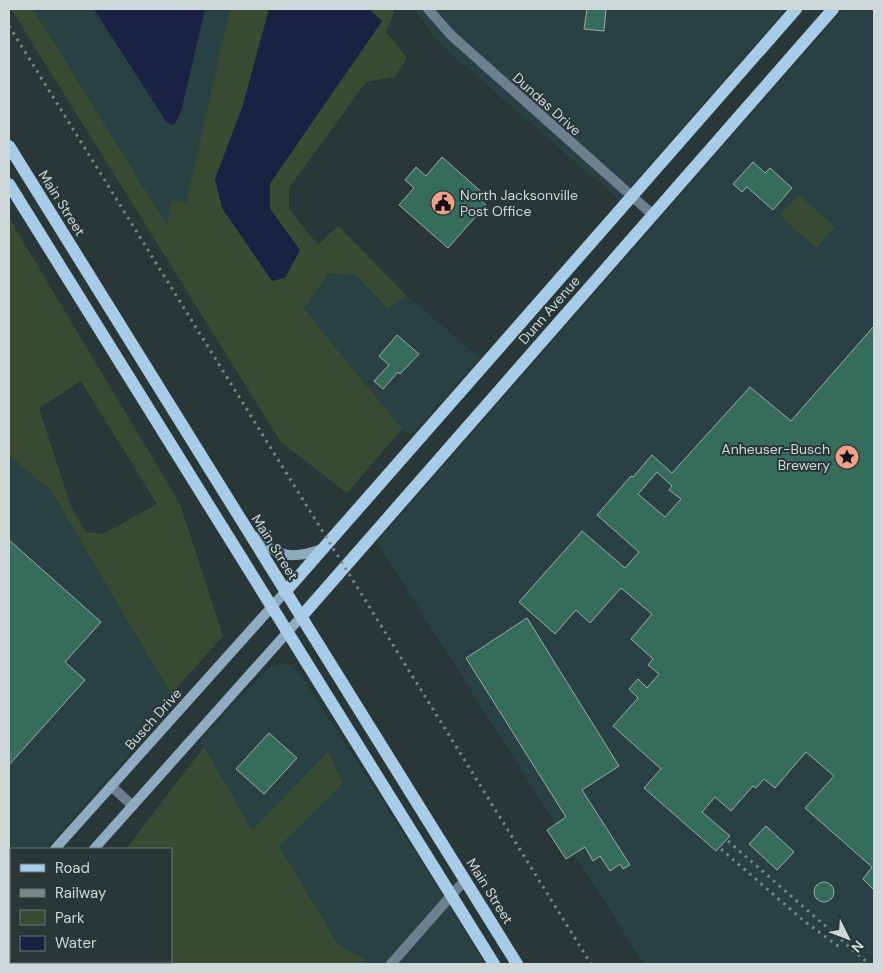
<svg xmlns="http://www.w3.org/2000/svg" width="883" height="973" font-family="'DM Sans',sans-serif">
<rect width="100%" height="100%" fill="#293738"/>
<g fill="#2a4144">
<polygon points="33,9 230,9 186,203 167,225"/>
<polygon points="415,9 786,9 619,200 441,45 418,14"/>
<polygon points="843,9 874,9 874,964 644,964 377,542"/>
<polygon points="328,273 356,275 388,309 406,295 480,358 410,436 402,429 304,309"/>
<polygon points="9,455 51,491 176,703 45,849 11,849 11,888 9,890"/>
<polygon points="279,664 287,664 298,671 443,895 485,964 362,964 365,959 338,944 278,846 343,784 327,753 252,831 200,741 264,672 271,667"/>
</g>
<g fill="#3a4b34" fill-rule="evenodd">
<polygon points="11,9 33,9 167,225 171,200 186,203 230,9 269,9 243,105 215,179 300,250 270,209 270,184 382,21 369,9 394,9 394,13 386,32 407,58 395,77 366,82 289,188 289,209 318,245 338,226 406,295 388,309 356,275 328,273 304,309 402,429 347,493 281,442"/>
<polygon points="799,195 835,227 816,248 780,215"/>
<path d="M9,218L180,504L223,636L171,694L51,491L9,455ZM81,381L157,504L103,534L86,532L71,507L39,408Z"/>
<polygon points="204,747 252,830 328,752 343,784 279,846 338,944 366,960 362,964 21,964 23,962 171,962 171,849 126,849"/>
</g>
<g fill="#1a2143">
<polygon points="94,9 205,9 181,112 174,125 167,123"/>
<polygon points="269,9 369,9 382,21 270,183 270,209 300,250 285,278 272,281 222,208 215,179 243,105"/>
</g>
<g fill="#366c5c" stroke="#9eada7" fill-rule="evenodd">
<polygon points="587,9 606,9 604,31 584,29"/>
<polygon points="442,157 486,196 481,201 486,205 448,248 399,205 414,188 405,180 416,167 426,176"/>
<polygon points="753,162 765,173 770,168 792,188 773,210 747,187 742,192 733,184"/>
<path d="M874,326V890L863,879L872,867L805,808L834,776L806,752L775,788L764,779L756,788L753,786L731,811L715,797L702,812L730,836L716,851L644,788L661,769L613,726L638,698L629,689L638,679L647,688L659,674L648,665L653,659L631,639L652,614L621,588L590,623L576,610L555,634L519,602L582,531L625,568L639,552L597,515L631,476L633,477L652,455L672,473L750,387L791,421ZM657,472L672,486L669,490L681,499L665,517L638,494Z"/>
<polygon points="397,335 419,354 400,374 398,372 383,389 374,381 389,365 379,356"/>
<polygon points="9,540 101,622 65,662 85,680 9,765"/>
<polygon points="527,618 619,766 582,790 630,865 623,869 620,864 610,871 600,856 593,861 585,847 566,859 547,830 566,817 466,658"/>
<polygon points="269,733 297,758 264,794 236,769"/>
<polygon points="766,826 794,852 777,870 749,844"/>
<circle cx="824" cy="892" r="10"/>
</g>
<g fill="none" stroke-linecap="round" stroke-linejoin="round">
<g stroke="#6e808d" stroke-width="10">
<polyline points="428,9 451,35 653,215"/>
<polyline points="111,786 133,806"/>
<polyline points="391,964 465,880"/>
</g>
<g stroke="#8eabc0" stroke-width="10">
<path d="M254,536C278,557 292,560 322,549"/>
<polyline points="55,849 285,592"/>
<polyline points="94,849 301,617"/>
<polyline points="9,902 11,899"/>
<polyline points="9,937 11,935"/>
</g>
<g stroke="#a7cce7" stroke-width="12">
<polyline points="9,146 517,964"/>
<polyline points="9,184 494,964"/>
<polyline points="285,592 796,9"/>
<polyline points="301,617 833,9"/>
</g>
<g stroke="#7b8687" stroke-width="3" stroke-dasharray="2.5 5" stroke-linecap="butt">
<polyline points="9,26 591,964"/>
<polyline points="728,841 869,964"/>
<polyline points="721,849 804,921 842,949"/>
</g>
</g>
<defs>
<symbol id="civic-disc" viewBox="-11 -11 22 22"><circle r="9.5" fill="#f39f85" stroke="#293738"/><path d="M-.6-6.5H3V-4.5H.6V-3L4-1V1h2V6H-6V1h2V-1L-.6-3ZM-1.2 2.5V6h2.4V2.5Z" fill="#111"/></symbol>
<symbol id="sight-disc" viewBox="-11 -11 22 22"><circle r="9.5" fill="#f39f85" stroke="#293738"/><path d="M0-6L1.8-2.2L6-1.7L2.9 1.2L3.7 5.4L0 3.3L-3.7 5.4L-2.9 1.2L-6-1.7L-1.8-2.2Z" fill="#111"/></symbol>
</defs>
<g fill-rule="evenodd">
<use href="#civic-disc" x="429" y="189" width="28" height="28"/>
<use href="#sight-disc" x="833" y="443" width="28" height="28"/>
</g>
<g text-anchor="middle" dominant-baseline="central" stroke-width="4" stroke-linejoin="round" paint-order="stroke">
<g font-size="14" fill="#cfd8d9" stroke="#293738">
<text transform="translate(547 104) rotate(42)">Dundas Drive</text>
<text transform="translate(62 203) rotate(58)">Main Street</text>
<text transform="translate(549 310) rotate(-49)">Dunn Avenue</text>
<text transform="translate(275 547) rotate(58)">Main Street</text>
<text transform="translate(153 719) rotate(-48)">Busch Drive</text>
<text transform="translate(490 891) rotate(58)">Main Street</text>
</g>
<g font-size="14" fill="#cfd8d9" stroke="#293738" text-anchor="start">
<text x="460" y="195">North Jacksonville<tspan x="460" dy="16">Post Office</tspan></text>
<text x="830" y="449" text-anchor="end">Anheuser-Busch<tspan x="830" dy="16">Brewery</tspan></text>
</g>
</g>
<rect width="883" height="973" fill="none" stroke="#cfd8d9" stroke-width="20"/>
<rect x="10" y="848" width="162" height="115" fill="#293738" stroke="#6b7778"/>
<rect x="20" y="864" width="25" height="8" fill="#a7cce7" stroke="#6b7778"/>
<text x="55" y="873" font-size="15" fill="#cfd8d9">Road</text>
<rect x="20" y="889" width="25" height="8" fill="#7b8687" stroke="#6b7778"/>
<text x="55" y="898" font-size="15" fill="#cfd8d9">Railway</text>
<rect x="20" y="910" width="25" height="15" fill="#3a4b34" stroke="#6b7778"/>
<text x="55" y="923" font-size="15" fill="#cfd8d9">Park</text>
<rect x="20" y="936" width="25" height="15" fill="#1a2143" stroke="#6b7778"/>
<text x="55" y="948" font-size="15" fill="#cfd8d9">Water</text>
<g transform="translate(848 938) rotate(132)" stroke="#293738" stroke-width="4" paint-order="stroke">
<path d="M0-4L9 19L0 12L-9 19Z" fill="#cfd8d9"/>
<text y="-8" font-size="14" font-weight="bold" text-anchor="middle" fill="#cfd8d9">N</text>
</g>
</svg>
